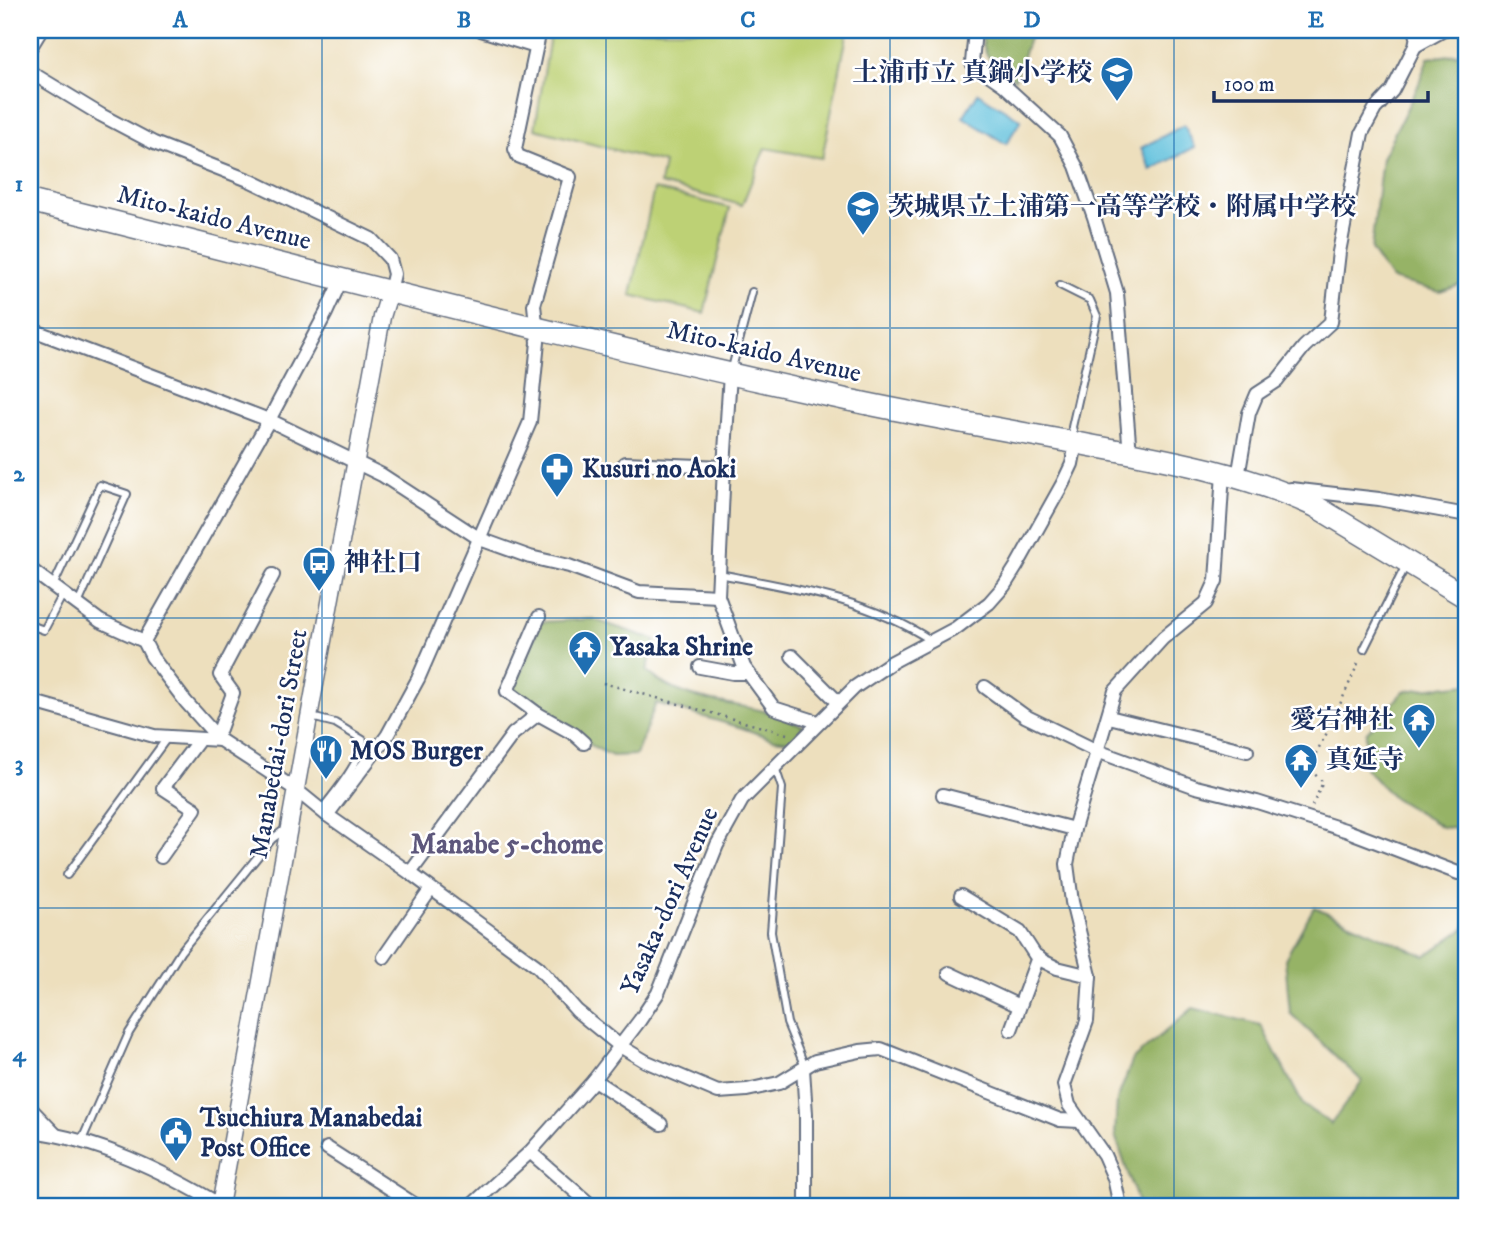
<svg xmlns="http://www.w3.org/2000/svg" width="1497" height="1236" font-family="'IM FELL DW Pica','Noto Serif JP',serif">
<rect width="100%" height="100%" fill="#fff"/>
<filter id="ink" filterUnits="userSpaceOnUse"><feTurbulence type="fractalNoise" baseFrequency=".0143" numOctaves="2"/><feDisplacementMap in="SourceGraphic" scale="14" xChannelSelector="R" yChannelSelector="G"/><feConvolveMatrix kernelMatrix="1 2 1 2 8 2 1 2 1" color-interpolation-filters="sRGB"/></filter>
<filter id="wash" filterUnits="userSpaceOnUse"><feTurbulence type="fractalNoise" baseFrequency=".00686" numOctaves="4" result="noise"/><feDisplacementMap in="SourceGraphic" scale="28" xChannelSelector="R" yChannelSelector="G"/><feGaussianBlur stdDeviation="1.57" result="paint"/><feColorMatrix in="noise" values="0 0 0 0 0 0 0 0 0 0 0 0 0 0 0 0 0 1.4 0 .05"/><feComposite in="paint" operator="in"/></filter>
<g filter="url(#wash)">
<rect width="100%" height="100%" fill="#eddfbd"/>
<g fill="#bdd174" stroke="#6c8069" stroke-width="2">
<polygon points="551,30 848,30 822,158 765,148 742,205 660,184 664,163 535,129"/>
<polygon points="654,189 730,208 704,313 631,295"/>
</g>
<g fill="#96b366" stroke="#587162" stroke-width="2">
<path d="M982,30H1032L1015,79C994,68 981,55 982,30Z"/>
<polygon points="1467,53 1467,283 1440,292 1391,279 1371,250 1382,158 1418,86 1428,58"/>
<path d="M592,619L656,640L647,671C680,702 727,701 768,712C780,716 792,721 804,726L790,741L773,739L742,728L656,703L636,755L612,756L592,746L573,728L514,690L541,622Z"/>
<polygon points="1467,684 1467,830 1442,827 1391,796 1365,768 1366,733 1404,691"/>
<polygon points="1314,907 1425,956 1464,929 1467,919 1467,1206 1139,1206 1115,1135 1117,1100 1133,1059 1193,1008 1261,1025 1303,1105 1331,1124 1362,1081 1290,1013 1285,959"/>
</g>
<g fill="#5ec0dc" stroke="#3c789d" stroke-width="2">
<polygon points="978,93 1021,120 1006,144 963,117"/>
<polygon points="1184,125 1195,147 1151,170 1141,148"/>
</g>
</g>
<g filter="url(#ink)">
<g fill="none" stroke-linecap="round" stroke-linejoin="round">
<defs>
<g id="lane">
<polyline points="1060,285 1090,300 1097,316 1072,427 1075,438"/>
<polyline points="731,372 752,292"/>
<path d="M719,574C793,588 868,599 932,641"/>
<polyline points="53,586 100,485 127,494 78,604"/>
<polyline points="30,625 44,630 63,594"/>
<polyline points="1364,649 1405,567"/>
<path d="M311,717L335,723L363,740C362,760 334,794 321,810"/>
<polyline points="775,767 782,788 771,932 787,1023 805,1067"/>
<polyline points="67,875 167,738"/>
<polyline points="82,1140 129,1033 181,951 272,839 284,830"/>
</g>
<g id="street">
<polyline points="481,30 536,47"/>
<polyline points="975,30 972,63 1004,85 1060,136 1076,166 1094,217 1117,293 1129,442 1127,452"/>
<polyline points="1415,46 1444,30"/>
<polyline points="30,48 41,30"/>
<polyline points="30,72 101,115 154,143 251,181 371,239 390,259 394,274 390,291"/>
<polyline points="30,329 269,420 382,475 480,539 530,557 569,566 639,592 718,596"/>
<polyline points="730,374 724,467 718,596 744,667 774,708 818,722"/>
<polyline points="625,463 724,467"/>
<polyline points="1238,477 1249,413 1257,394 1277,381 1304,347 1331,322 1339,252 1362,133 1375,109 1392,91 1415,46 1418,30"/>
<polyline points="1291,489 1379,499 1467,515"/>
<polyline points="30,569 100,621 144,641 152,657 186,702 220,740 295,789 327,815 410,873 538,967 577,1011 620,1046 645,1061 718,1092 747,1090 779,1083 815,1061 860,1051 881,1049 1060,1120 1079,1121"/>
<polyline points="144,641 269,420 326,313 342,278"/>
<polyline points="792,656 838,702"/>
<polyline points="700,667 733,673 748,673"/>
<polyline points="985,687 1025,716 1097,751 1196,787 1257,802 1345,830 1458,873 1467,872"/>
<polyline points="30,701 154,736 220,740"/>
<polyline points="538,714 574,734 584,743"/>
<polyline points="1109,717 1247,751"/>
<polyline points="217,737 233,693 220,675 273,575"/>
<polyline points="943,795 1074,829"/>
<polyline points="327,815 387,736 418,679 530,422 538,342 534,305 570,177 518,156 515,149 540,30"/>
<polyline points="161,857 195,809 163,788 199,740"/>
<polyline points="410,873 513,734 538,714 507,691 539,617"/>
<polyline points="961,896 1020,932 1035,955 1043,961 1057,968 1090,976"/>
<polyline points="384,957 431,889"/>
<polyline points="949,973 1019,1006"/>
<polyline points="1011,1030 1038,957"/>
<polyline points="803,1069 806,1114 806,1206"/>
<polyline points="594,1080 661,1124"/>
<polyline points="30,1108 55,1134"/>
<path d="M30,1131C98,1139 163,1171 222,1206"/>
<polyline points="327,1148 417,1206"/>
<polyline points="530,1152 592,1206"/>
<polyline points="471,1206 530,1152 594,1080 640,1020 658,993 717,845 742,800 855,687 892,662 956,628 989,603 1004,586 1016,567 1063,483 1072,464 1076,443"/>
<polyline points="1120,1206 1114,1178 1104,1155 1069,1105 1064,1085 1087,1021 1090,976 1072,902 1067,864 1074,829 1115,691 1163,638 1206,603 1216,581 1223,473"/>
</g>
<polyline id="secondary" points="220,1206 382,317 390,291"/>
<path id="highway" d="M30,201C296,267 562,338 830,396C921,416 1013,431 1104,448C1176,461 1248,475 1315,506L1467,598"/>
</defs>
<use href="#lane" stroke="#646d7f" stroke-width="10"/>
<use href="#street" stroke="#646d7f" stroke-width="16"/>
<use href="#secondary" stroke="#646d7f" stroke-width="19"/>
<use href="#highway" stroke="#646d7f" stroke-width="24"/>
<g stroke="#646d7f" stroke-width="2.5" stroke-dasharray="2 5" stroke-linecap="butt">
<polyline points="603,683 787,734"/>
<polyline points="1312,806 1323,782 1308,768 1330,727 1360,659"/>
</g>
<use href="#lane" stroke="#fff" stroke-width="6"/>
<use href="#street" stroke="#fff" stroke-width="12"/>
<use href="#secondary" stroke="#fff" stroke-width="16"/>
<use href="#highway" stroke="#fff" stroke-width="21"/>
</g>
</g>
<path fill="none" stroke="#1f6fb2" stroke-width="2" stroke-opacity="0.55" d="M322,30V1206M606,30V1206M890,30V1206M1174,30V1206M30,328H1467M30,618H1467M30,908H1467"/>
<defs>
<symbol id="school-pin" viewBox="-11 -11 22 30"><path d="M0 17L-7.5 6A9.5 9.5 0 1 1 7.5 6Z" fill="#1f6fb2" stroke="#fff"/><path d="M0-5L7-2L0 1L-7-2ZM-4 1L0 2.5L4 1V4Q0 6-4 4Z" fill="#fff"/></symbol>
<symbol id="pharmacy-pin" viewBox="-11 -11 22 30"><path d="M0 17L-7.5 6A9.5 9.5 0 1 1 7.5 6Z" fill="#1f6fb2" stroke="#fff"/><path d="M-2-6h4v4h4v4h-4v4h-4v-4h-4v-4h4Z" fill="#fff"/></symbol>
<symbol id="bus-pin" viewBox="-11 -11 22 30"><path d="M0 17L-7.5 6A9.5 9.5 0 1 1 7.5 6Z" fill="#1f6fb2" stroke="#fff"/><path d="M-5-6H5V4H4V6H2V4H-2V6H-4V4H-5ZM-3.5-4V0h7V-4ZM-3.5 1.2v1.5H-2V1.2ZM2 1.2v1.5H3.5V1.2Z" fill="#fff"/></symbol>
<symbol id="temple-pin" viewBox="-11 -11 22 30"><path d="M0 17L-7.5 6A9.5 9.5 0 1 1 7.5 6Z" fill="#1f6fb2" stroke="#fff"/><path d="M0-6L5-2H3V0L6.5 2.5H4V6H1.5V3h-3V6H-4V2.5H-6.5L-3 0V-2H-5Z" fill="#fff"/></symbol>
<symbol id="restaurant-pin" viewBox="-11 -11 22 30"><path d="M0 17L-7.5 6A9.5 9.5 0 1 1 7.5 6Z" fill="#1f6fb2" stroke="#fff"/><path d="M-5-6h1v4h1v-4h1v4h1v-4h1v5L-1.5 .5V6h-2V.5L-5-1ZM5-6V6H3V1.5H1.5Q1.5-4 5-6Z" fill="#fff"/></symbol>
<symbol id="civic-pin" viewBox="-11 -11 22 30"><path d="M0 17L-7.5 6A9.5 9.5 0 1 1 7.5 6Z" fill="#1f6fb2" stroke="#fff"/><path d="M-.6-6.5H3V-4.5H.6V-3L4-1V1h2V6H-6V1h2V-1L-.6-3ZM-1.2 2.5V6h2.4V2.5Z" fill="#fff"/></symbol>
</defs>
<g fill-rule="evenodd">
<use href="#school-pin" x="1098" y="54" width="38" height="52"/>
<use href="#school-pin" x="844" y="188" width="38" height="52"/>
<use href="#pharmacy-pin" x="538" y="450" width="38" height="52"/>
<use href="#bus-pin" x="300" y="544" width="38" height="52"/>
<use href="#temple-pin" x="566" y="628" width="38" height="52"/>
<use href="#temple-pin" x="1400" y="701" width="38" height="52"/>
<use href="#restaurant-pin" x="307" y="732" width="38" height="52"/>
<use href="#temple-pin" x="1282" y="741" width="38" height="52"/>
<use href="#civic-pin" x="157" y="1114" width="38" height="52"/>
</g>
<g text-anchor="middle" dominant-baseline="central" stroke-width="5" stroke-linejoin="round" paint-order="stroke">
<g font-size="26" font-weight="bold" fill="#1b2f5e" stroke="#fff" text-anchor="start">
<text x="1092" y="73" text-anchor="end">土浦市立 真鍋小学校</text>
<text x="888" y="207">茨城県立土浦第一高等学校・附属中学校</text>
<text x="582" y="469">Kusuri no Aoki</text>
<text x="344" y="563">神社口</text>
<text x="610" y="647">Yasaka Shrine</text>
<text x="1394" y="720" text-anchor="end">愛宕神社</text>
<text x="350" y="751">MOS Burger</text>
<text x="1326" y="760">真延寺</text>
<text x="200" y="1118">Tsuchiura Manabedai<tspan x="200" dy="30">Post Office</tspan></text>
</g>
<g font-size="26" fill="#1b2f5e" stroke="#fff">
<text transform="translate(214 218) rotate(14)">Mito-kaido Avenue</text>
<text transform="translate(764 352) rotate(13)">Mito-kaido Avenue</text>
<text transform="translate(279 744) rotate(-80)">Manabedai-dori Street</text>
<text transform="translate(670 901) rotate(-66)">Yasaka-dori Avenue</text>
</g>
<g font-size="28" font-weight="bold" fill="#5d577c" stroke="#fff">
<text x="507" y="844">Manabe 5-chome</text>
</g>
</g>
<rect width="1497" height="1236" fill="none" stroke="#fff" stroke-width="77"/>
<path d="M1214 91v10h214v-10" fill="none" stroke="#1b2f5e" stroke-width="3.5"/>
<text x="1224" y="91" font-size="21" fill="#1b2f5e" stroke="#ffffff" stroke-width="5" paint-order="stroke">100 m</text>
<rect x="38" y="38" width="1420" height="1160" fill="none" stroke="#1f6fb2" stroke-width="2.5"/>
<g font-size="23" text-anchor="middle" font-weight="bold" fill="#1f6fb2">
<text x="180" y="27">A</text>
<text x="464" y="27">B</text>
<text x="748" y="27">C</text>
<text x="1032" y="27">D</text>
<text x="1316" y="27">E</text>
<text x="19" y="191">1</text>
<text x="19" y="481">2</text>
<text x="19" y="771">3</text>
<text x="19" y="1061">4</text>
</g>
</svg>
